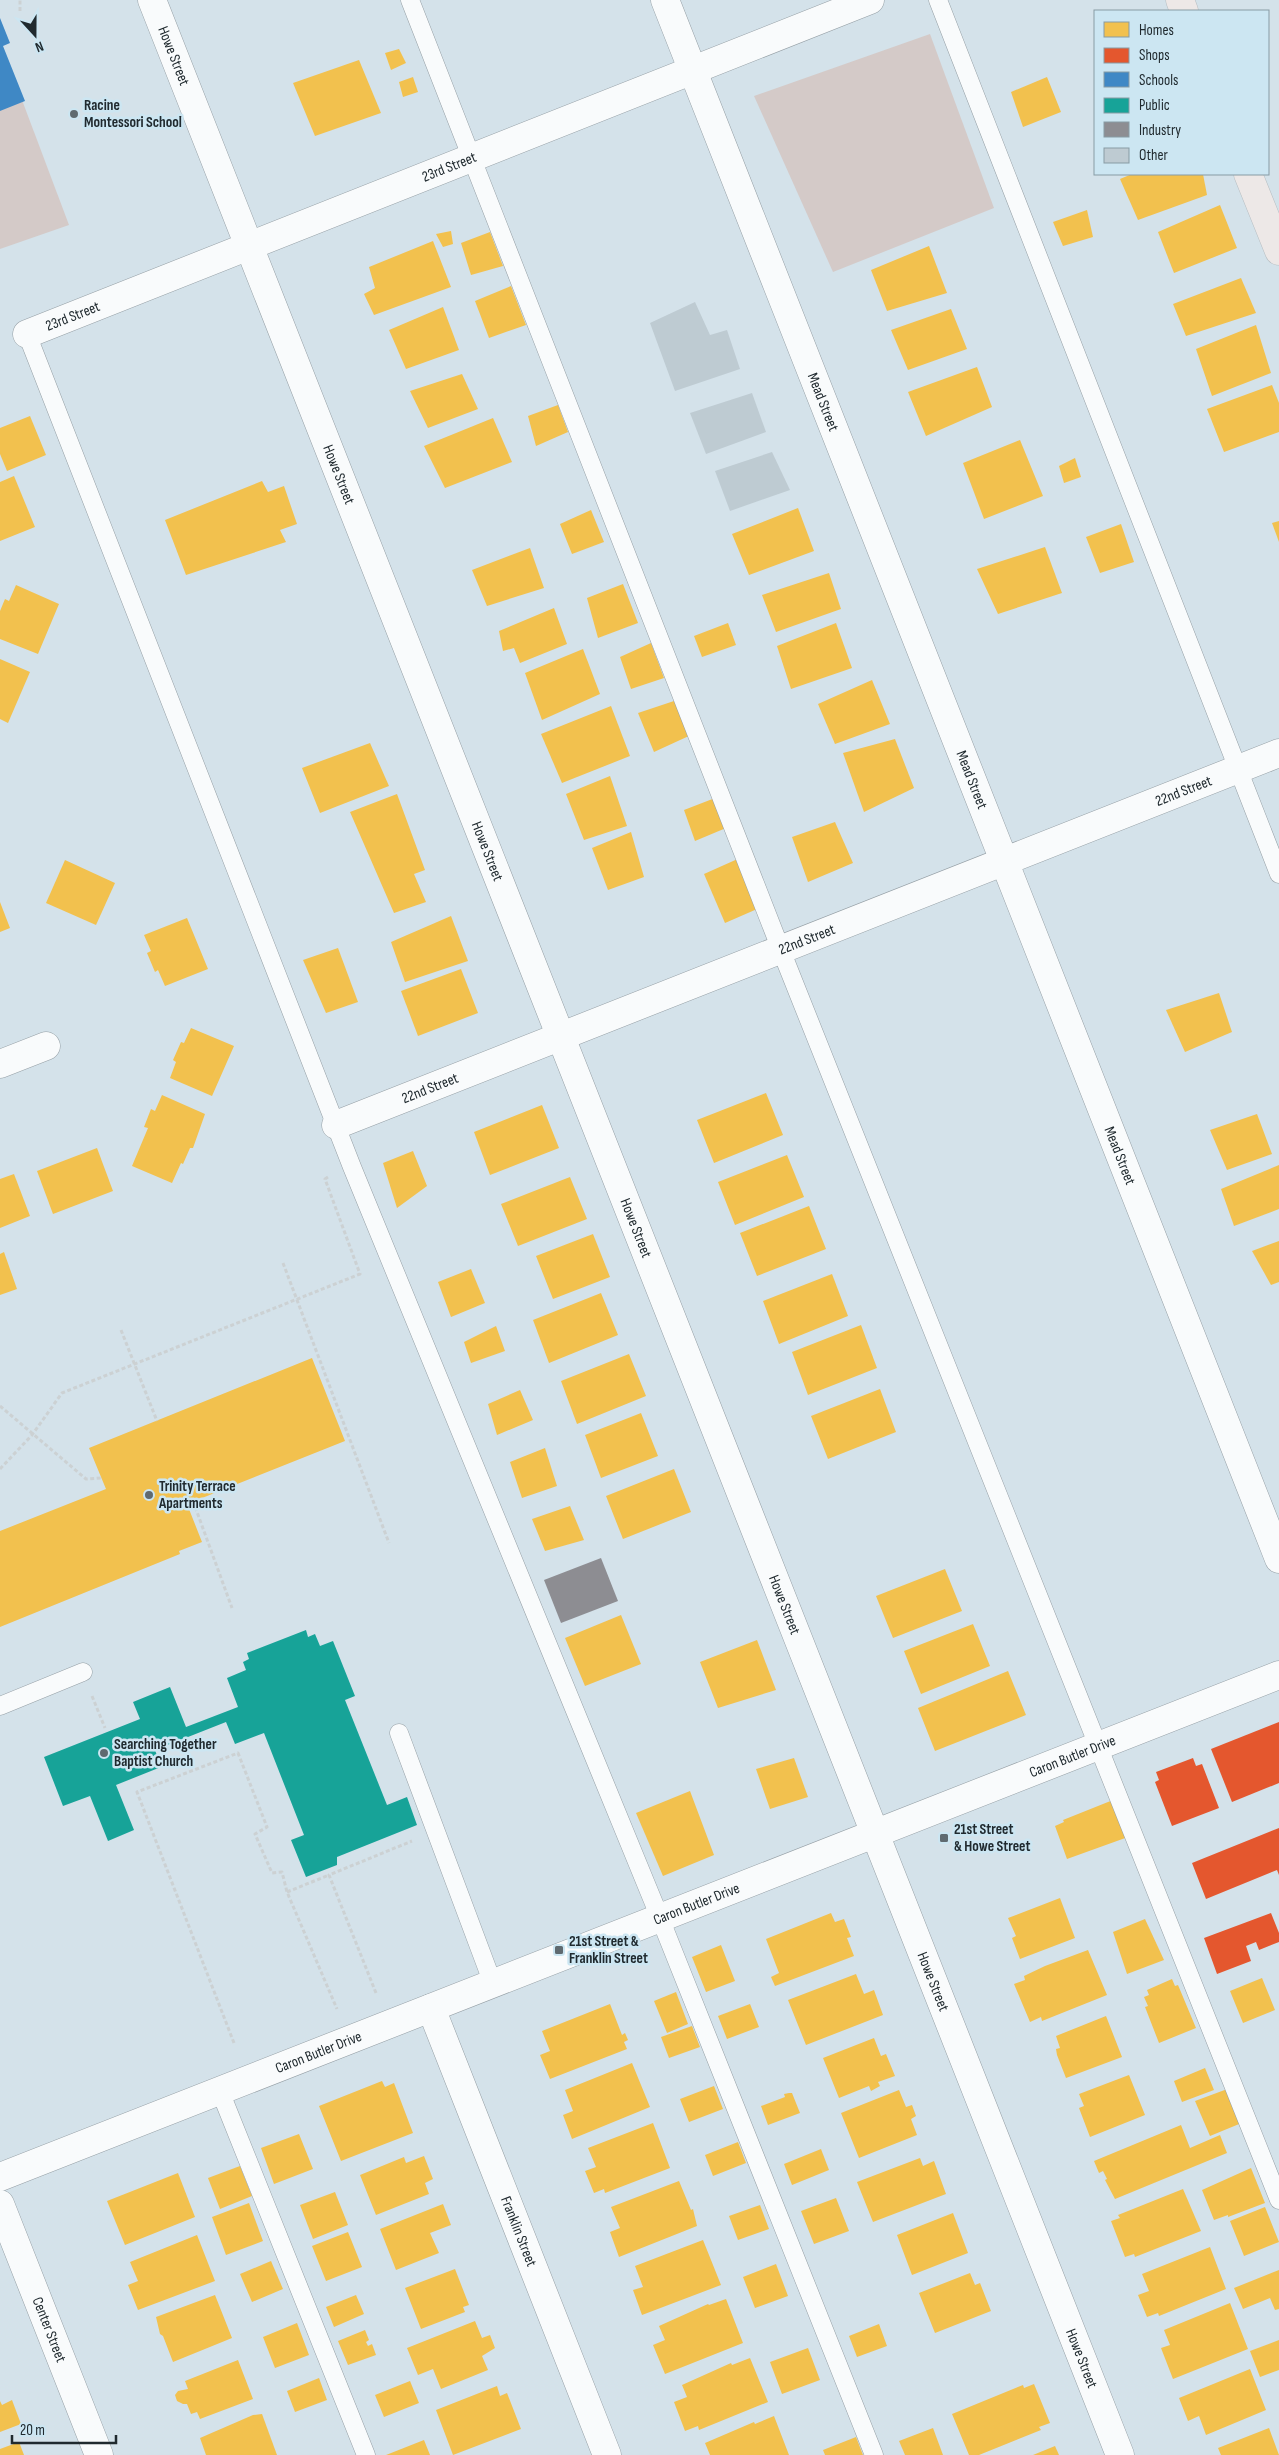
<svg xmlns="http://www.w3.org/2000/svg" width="1279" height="2455" font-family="'Sofia Sans Condensed',sans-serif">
<rect width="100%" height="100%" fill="#d4e2ea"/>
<g fill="#d4cac8">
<polygon points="930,34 994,208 833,272 754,96"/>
<polygon points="22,100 69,225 0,249 0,108"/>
</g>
<g fill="#f2c14e">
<polygon points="399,49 406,63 391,70 385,53"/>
<polygon points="359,60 381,113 315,136 293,83"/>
<polygon points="413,77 418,92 403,97 399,82"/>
<polygon points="1047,77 1061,112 1023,127 1011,92"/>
<polygon points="1132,174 1203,174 1207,195 1138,220 1120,179"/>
<polygon points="1220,205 1237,248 1174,273 1158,232"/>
<polygon points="1087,210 1093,237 1063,246 1053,222"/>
<polygon points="451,231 453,244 443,247 436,234"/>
<polygon points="490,232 503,266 471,275 461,243"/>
<polygon points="433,241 451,287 374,315 364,294 375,288 369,267"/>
<polygon points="929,246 947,293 887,311 871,270"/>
<polygon points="1241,278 1256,313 1186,336 1173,304"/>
<polygon points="511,286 526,325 489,338 475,301"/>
<polygon points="443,307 459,350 406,369 389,330"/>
<polygon points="951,309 967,349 908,370 891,330"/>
<polygon points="1256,325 1271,373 1212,396 1196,349"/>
<polygon points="977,367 992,407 926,436 908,392"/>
<polygon points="462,374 478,409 428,428 410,391"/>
<polygon points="1272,385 1279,403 1279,432 1224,452 1207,409"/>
<polygon points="558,405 568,432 536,446 528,416"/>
<polygon points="30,416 46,455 7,471 0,454 0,428"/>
<polygon points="493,418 512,462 445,488 424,446"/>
<polygon points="1020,440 1043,496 984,519 963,463"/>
<polygon points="1075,458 1081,477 1064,483 1059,466"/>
<polygon points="14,476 35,527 0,541 0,482"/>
<polygon points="262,481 268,492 284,486 297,524 280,530 286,542 186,575 165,520"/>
<polygon points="798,508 814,551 749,575 732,534"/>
<polygon points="591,510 604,542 572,554 560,524"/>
<polygon points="1279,521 1279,542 1272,523"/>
<polygon points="1121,524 1134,562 1100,573 1086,537"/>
<polygon points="1045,547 1062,593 998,614 977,569"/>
<polygon points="530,548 544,588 487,606 472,570"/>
<polygon points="829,573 841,609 776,632 762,595"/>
<polygon points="623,584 638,623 598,638 587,598"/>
<polygon points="16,585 59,604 38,654 0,639 0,611 5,599 9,601"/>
<polygon points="554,608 567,644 520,663 514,648 503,651 499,631"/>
<polygon points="728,623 736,645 702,657 694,636"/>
<polygon points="836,623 852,668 791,689 777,646"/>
<polygon points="651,643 664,678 631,689 620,657"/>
<polygon points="583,649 600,694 542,720 525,673"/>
<polygon points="0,659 30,672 8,723 0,719"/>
<polygon points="872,680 890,724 835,744 818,704"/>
<polygon points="677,700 691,735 654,752 638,713"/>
<polygon points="611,706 630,756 562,783 541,734"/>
<polygon points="895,739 914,788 864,812 843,753"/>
<polygon points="370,743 389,786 320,813 302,768"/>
<polygon points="610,776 627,826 584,840 566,794"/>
<polygon points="397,794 425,870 414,874 426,902 394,913 350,812"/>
<polygon points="715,798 726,828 695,841 684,810"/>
<polygon points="835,822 853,863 808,882 792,837"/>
<polygon points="631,832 644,877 608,890 592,848"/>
<polygon points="751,853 764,906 725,923 704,874"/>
<polygon points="65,860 115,883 96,925 46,903"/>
<polygon points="0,902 10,928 0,932"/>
<polygon points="451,916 468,961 405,982 391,942"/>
<polygon points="187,918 208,969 165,986 158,970 155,972 147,953 151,951 144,935"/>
<polygon points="338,948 358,1002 326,1013 303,960"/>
<polygon points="461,969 478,1013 418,1036 401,991"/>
<polygon points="1219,993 1232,1032 1185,1052 1166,1010"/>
<polygon points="191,1028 234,1046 212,1096 170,1078 176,1062 173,1060 181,1042 184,1043"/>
<polygon points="766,1093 783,1135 714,1163 697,1120"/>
<polygon points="162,1095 205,1114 193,1148 190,1148 183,1164 181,1163 172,1183 132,1166 148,1128 144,1127 151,1109 155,1111"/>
<polygon points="542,1105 559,1148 490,1175 474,1132"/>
<polygon points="1257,1114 1272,1154 1227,1170 1210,1130"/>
<polygon points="97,1148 113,1191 53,1214 37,1171"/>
<polygon points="413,1151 427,1186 397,1208 383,1163"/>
<polygon points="787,1155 804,1197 735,1225 718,1182"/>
<polygon points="1279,1165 1279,1209 1234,1226 1221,1189"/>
<polygon points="14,1174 30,1216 0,1228 0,1179"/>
<polygon points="570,1177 587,1219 518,1246 501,1204"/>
<polygon points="809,1206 826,1249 757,1276 740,1233"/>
<polygon points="593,1234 610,1277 553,1299 536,1256"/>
<polygon points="1279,1241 1279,1282 1271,1285 1252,1251"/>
<polygon points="4,1252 17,1289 0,1295 0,1254"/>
<polygon points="471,1269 485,1303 451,1317 438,1282"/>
<polygon points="832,1274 848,1316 779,1344 763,1301"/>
<polygon points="601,1293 618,1335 549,1363 533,1320"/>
<polygon points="861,1325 877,1368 808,1395 792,1352"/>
<polygon points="496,1326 505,1351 471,1363 464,1342"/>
<polygon points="629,1354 646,1396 577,1424 561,1381"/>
<polygon points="312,1358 345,1441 187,1504 202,1542 179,1551 180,1554 0,1627 0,1531 106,1489 89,1448"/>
<polygon points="880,1389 896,1432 828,1459 811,1416"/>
<polygon points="520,1390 533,1420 497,1435 488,1404"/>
<polygon points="641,1413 658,1456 601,1478 585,1435"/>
<polygon points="545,1448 557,1486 522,1498 510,1462"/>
<polygon points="674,1469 691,1512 623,1539 606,1496"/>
<polygon points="570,1506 584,1540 545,1551 532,1519"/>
<polygon points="945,1569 962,1611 893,1638 876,1596"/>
<polygon points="621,1615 641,1664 585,1686 565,1638"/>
<polygon points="973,1624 990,1666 921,1694 904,1651"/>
<polygon points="757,1640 776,1690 718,1708 700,1662"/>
<polygon points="1008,1671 1026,1715 935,1751 918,1708"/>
<polygon points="794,1758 808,1797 770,1809 756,1769"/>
<polygon points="690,1791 714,1855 663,1876 636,1813"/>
<polygon points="1113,1800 1128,1837 1067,1859 1055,1826 1064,1822 1063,1820"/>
<polygon points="1060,1898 1075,1938 1020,1959 1012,1938 1016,1936 1008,1918"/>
<polygon points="831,1913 835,1922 844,1919 851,1937 847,1938 854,1956 775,1986 771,1977 779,1973 766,1939"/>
<polygon points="1145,1919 1164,1960 1127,1974 1113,1932"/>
<polygon points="721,1945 735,1981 706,1992 692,1957"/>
<polygon points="1088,1950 1107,1995 1042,2021 1041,2017 1030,2022 1014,1984 1025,1980 1024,1976 1045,1966"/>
<polygon points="856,1974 864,1994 874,1990 883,2015 806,2045 788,2000"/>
<polygon points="1262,1978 1275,2010 1243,2023 1230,1991"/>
<polygon points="1172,1979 1175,1986 1178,1985 1196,2028 1159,2043 1145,2007 1148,2006 1144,1997 1149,1995 1147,1990"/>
<polygon points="676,1992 688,2024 667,2033 654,2001"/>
<polygon points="610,2004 622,2035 625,2033 628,2040 624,2042 627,2049 550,2079 540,2055 550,2051 542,2031"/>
<polygon points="750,2004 759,2027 727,2039 718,2016"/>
<polygon points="1106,2016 1122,2057 1066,2078 1057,2055 1056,2049 1060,2048 1056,2036"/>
<polygon points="692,2026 700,2047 669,2058 661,2037"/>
<polygon points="874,2038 881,2056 886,2054 895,2076 878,2082 880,2086 871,2091 869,2086 839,2098 823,2058"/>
<polygon points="632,2063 650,2107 572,2139 563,2115 573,2111 565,2090"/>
<polygon points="1205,2068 1214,2090 1182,2102 1174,2081"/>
<polygon points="1129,2075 1145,2115 1090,2137 1079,2108 1084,2106 1079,2094"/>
<polygon points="382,2081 385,2087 394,2083 413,2133 341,2161 319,2106"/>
<polygon points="714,2086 723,2109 689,2122 680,2099"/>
<polygon points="1230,2088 1244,2122 1210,2136 1195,2101"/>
<polygon points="899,2090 906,2107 912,2105 916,2116 911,2119 917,2135 859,2158 841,2113"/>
<polygon points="789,2093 792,2093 800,2113 768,2125 761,2106 785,2097 784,2094"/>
<polygon points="653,2123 670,2168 605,2193 604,2189 594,2193 585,2171 596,2167 588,2148"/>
<polygon points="1181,2125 1190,2148 1220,2135 1227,2153 1115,2199 1105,2180 1107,2179 1103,2171 1099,2173 1094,2161"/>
<polygon points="299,2134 313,2169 274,2184 261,2148"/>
<polygon points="738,2142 746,2163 713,2176 705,2155"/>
<polygon points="821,2149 829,2170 792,2185 784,2164"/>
<polygon points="424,2156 433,2179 425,2183 429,2194 376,2215 360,2175 404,2157 406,2163"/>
<polygon points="920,2158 923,2166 934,2161 946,2194 873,2222 857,2182"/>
<polygon points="240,2166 252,2196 220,2209 208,2178"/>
<polygon points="1251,2168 1265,2203 1228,2217 1228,2215 1214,2220 1202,2190"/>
<polygon points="178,2173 195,2217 125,2245 107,2201"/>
<polygon points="679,2181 691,2210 693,2209 697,2226 619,2257 610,2232 620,2228 611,2207"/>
<polygon points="1183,2189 1201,2231 1135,2257 1134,2254 1125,2257 1111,2221 1120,2218 1118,2215"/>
<polygon points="335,2192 348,2225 313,2239 300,2205"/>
<polygon points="836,2198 849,2231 814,2244 801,2211"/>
<polygon points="249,2203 263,2241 226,2255 212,2217"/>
<polygon points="443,2204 451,2225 430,2233 439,2253 396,2270 380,2229"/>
<polygon points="760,2205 769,2229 738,2240 729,2216"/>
<polygon points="1265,2207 1279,2242 1244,2256 1230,2221"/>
<polygon points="953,2213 968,2253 912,2275 897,2235"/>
<polygon points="348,2232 362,2267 326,2281 312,2246"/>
<polygon points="197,2235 215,2281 138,2310 128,2285 138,2281 130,2262"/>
<polygon points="703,2240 721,2285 642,2315 633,2290 643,2287 635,2266"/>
<polygon points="1210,2247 1226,2289 1159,2316 1158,2313 1147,2317 1138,2295 1149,2291 1142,2274"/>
<polygon points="271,2261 283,2289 252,2302 240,2274"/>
<polygon points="776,2264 788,2296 755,2308 743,2277"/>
<polygon points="455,2269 469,2305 463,2307 465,2312 421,2329 405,2288"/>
<polygon points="1279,2270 1279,2309 1275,2310 1270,2298 1243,2309 1234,2288"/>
<polygon points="970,2273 975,2285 980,2283 991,2311 935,2333 919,2293"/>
<polygon points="215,2295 232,2338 173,2362 163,2336 160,2334 156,2317"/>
<polygon points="356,2295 364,2314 334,2327 326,2307"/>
<polygon points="726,2299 743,2343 665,2374 653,2345 665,2340 659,2326 708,2304 709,2305"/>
<polygon points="1230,2303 1248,2349 1173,2379 1161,2348 1170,2345 1164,2330"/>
<polygon points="475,2321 482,2338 490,2335 495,2348 482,2356 488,2370 441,2389 433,2369 418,2375 407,2348"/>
<polygon points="297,2323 309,2355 275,2368 263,2337"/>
<polygon points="879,2324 887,2346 857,2357 849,2336"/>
<polygon points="365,2330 369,2340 366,2342 368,2346 372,2344 376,2355 348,2365 338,2341"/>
<polygon points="1279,2340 1279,2370 1260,2377 1250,2351"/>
<polygon points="808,2348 820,2380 782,2394 770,2362"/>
<polygon points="750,2358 768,2402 699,2430 698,2426 685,2431 674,2402 687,2397 682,2385 731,2363 732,2365"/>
<polygon points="238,2360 253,2399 200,2419 197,2412 191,2414 187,2404 183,2404 177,2401 175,2395 178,2391 188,2389 185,2381"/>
<polygon points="1250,2369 1266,2410 1206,2435 1199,2416 1188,2421 1179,2398"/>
<polygon points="319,2378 327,2400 295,2412 287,2391"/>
<polygon points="410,2381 419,2403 384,2417 375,2395"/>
<polygon points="1034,2384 1050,2423 1039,2427 1041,2430 979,2455 969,2455 952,2414 1023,2385 1024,2388"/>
<polygon points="497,2386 500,2396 507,2393 521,2429 453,2455 436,2410"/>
<polygon points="12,2400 21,2424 0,2432 0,2401 2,2405"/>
<polygon points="262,2414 277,2455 206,2455 200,2438 253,2415"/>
<polygon points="774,2416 789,2455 710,2455 705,2443 754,2422 755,2424"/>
<polygon points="933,2428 943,2455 905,2455 899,2441"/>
<polygon points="1269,2428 1279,2455 1221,2455 1218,2448"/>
<polygon points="856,2437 863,2455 825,2455 823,2450"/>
<polygon points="424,2440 430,2455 386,2455"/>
<polygon points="19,2442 24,2455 0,2455 0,2449"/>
<polygon points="1055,2446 1059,2455 1033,2455"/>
</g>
<g fill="#e4572e">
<polygon points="1279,1722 1279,1783 1232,1802 1211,1749"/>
<polygon points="1193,1758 1196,1766 1202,1764 1219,1808 1172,1826 1155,1782 1159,1780 1156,1772"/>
<polygon points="1279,1828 1279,1875 1277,1870 1206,1899 1192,1863"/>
<polygon points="1271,1913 1279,1933 1279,1942 1259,1950 1256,1942 1246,1946 1251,1961 1217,1974 1204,1938"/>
</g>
<polygon fill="#3f88c5" points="0,18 10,43 3,46 25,101 0,111"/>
<polygon fill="#17a398" points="306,1630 308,1637 315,1634 320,1646 333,1641 355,1696 345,1700 387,1805 407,1797 417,1825 337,1857 337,1865 306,1877 291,1840 304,1835 264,1733 235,1744 226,1722 155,1750 161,1767 116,1785 134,1830 108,1841 90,1796 63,1806 44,1757 140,1719 133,1702 170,1687 186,1727 238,1707 227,1678 246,1670 243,1662 249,1659 247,1653"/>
<polygon fill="#8d8d92" points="601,1558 618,1601 561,1623 544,1580"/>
<g fill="#becbd2">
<polygon points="695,302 710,335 727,330 740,369 675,391 650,323"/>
<polygon points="752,393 766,432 706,454 690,413"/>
<polygon points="772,452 790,490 730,511 715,471"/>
</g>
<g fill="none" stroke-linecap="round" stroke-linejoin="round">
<defs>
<g id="lane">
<polyline points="410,0 781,950 1279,2200"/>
<polyline points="938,0 1279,874"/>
<polyline points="27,334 352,1167 660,1918 874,2455"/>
<polyline points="0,1706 83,1672"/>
<polyline points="399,1733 493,1984"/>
<polyline points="220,2091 366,2455"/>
</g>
<g id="street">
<path id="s1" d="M152,0L1120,2455"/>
<path id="s2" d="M665,0L1279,1559"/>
<path id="s3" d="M27,334L870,0"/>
<polyline points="0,1064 46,1046"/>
<path id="s4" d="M336,1125L1279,753"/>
<path id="s5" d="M431,2008L607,2455"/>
<path id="s6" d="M0,2177L1279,1675"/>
<path id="s7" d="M0,2204L99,2455"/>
</g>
<g id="primary">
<polyline points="1180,0 1184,11"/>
<polyline points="1248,174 1279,251"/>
</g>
</defs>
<use href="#lane" stroke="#959fa5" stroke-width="19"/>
<use href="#street" stroke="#959fa5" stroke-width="29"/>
<use href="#primary" stroke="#b7bec2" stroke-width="29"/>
<g stroke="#ccd1d3" stroke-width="3" stroke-dasharray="4 2.5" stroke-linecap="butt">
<polyline points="20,11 20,0"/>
<polyline points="283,1263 389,1543"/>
<polyline points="121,1330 157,1421"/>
<polyline points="0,1406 86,1479 101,1478"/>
<polyline points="0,1469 32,1435 62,1393 360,1274 325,1179 328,1177"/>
<polyline points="193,1501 232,1608"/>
<polyline points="92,1696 105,1728"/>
<polyline points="287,1892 329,1875"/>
<polyline points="376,1993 329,1875 412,1841"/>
<polyline points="234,2043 137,1792 238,1753 267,1827 255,1834 272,1873 282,1872 287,1892 337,2009"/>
</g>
<use href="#lane" stroke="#f9fbfc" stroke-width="18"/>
<use href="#street" stroke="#f9fbfc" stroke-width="28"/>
<use href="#primary" stroke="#ede8e7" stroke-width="28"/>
</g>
<g fill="#5f6a70" stroke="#cce6f2" stroke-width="2">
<circle cx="74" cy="114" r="5"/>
<circle cx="149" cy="1495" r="5"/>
<circle cx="104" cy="1753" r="5"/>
<rect x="939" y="1833" width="10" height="10" rx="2.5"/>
<rect x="554" y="1945" width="10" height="10" rx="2.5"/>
</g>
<g text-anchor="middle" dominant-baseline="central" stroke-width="5" stroke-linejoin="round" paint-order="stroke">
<g font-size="15" fill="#202a2f" stroke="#cce6f2">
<text stroke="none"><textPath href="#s1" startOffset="60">Howe Street</textPath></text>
<text stroke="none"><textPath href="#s3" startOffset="454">23rd Street</textPath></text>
<text stroke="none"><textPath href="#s3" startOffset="49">23rd Street</textPath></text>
<text stroke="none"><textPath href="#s2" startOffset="432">Mead Street</textPath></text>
<text stroke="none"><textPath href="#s1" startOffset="510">Howe Street</textPath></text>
<text stroke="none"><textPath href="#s2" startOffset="838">Mead Street</textPath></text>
<text stroke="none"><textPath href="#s4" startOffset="911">22nd Street</textPath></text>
<text stroke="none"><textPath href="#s1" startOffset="915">Howe Street</textPath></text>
<text stroke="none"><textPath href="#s4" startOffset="506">22nd Street</textPath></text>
<text stroke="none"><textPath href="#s4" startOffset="101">22nd Street</textPath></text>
<text stroke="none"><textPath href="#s2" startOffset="1242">Mead Street</textPath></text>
<text stroke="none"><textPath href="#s1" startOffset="1320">Howe Street</textPath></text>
<text stroke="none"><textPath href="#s1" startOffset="1725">Howe Street</textPath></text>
<text stroke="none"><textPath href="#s6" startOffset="1152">Caron Butler Drive</textPath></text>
<text stroke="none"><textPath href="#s6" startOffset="748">Caron Butler Drive</textPath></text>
<text stroke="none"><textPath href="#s1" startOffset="2130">Howe Street</textPath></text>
<text stroke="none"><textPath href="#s6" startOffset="342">Caron Butler Drive</textPath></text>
<text stroke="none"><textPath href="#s5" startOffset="240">Franklin Street</textPath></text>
<text stroke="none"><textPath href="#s7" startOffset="135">Center Street</textPath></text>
<text stroke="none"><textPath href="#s1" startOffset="2535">Howe Street</textPath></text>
</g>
<g font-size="15" font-weight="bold" fill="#202a2f" stroke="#cce6f2" text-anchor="start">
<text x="84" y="105">Racine<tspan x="84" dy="17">Montessori School</tspan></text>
<text x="159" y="1486">Trinity Terrace<tspan x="159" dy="17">Apartments</tspan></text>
<text x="114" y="1744">Searching Together<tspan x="114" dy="17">Baptist Church</tspan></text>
<text x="954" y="1829">21st Street<tspan x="954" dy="17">&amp; Howe Street</tspan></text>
<text x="569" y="1941">21st Street &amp;<tspan x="569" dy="17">Franklin Street</tspan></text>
</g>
</g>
<rect x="1094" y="10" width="175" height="165" fill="#cce6f2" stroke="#879ba4"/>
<rect x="1104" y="22" width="25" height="15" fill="#f2c14e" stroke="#879ba4"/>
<text x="1139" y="35" font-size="15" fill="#202a2f">Homes</text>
<rect x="1104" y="48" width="25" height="15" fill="#e4572e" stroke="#879ba4"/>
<text x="1139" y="60" font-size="15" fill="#202a2f">Shops</text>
<rect x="1104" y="72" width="25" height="15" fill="#3f88c5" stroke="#879ba4"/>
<text x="1139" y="85" font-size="15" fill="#202a2f">Schools</text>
<rect x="1104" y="98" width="25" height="15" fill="#17a398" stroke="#879ba4"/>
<text x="1139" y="110" font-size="15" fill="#202a2f">Public</text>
<rect x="1104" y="122" width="25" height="15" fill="#8d8d92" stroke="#879ba4"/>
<text x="1139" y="135" font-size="15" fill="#202a2f">Industry</text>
<rect x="1104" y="148" width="25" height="15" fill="#becbd2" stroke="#879ba4"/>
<text x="1139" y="160" font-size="15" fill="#202a2f">Other</text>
<g transform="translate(35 35) rotate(159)" stroke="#cce6f2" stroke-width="4" paint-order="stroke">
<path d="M0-4L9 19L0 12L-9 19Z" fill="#202a2f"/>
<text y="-8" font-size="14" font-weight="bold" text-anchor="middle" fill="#202a2f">N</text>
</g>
<path d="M12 2435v8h104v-8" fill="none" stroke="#202a2f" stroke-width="2.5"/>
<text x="20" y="2435" font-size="15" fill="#202a2f" stroke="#cce6f2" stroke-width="4" paint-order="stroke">20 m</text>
</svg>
